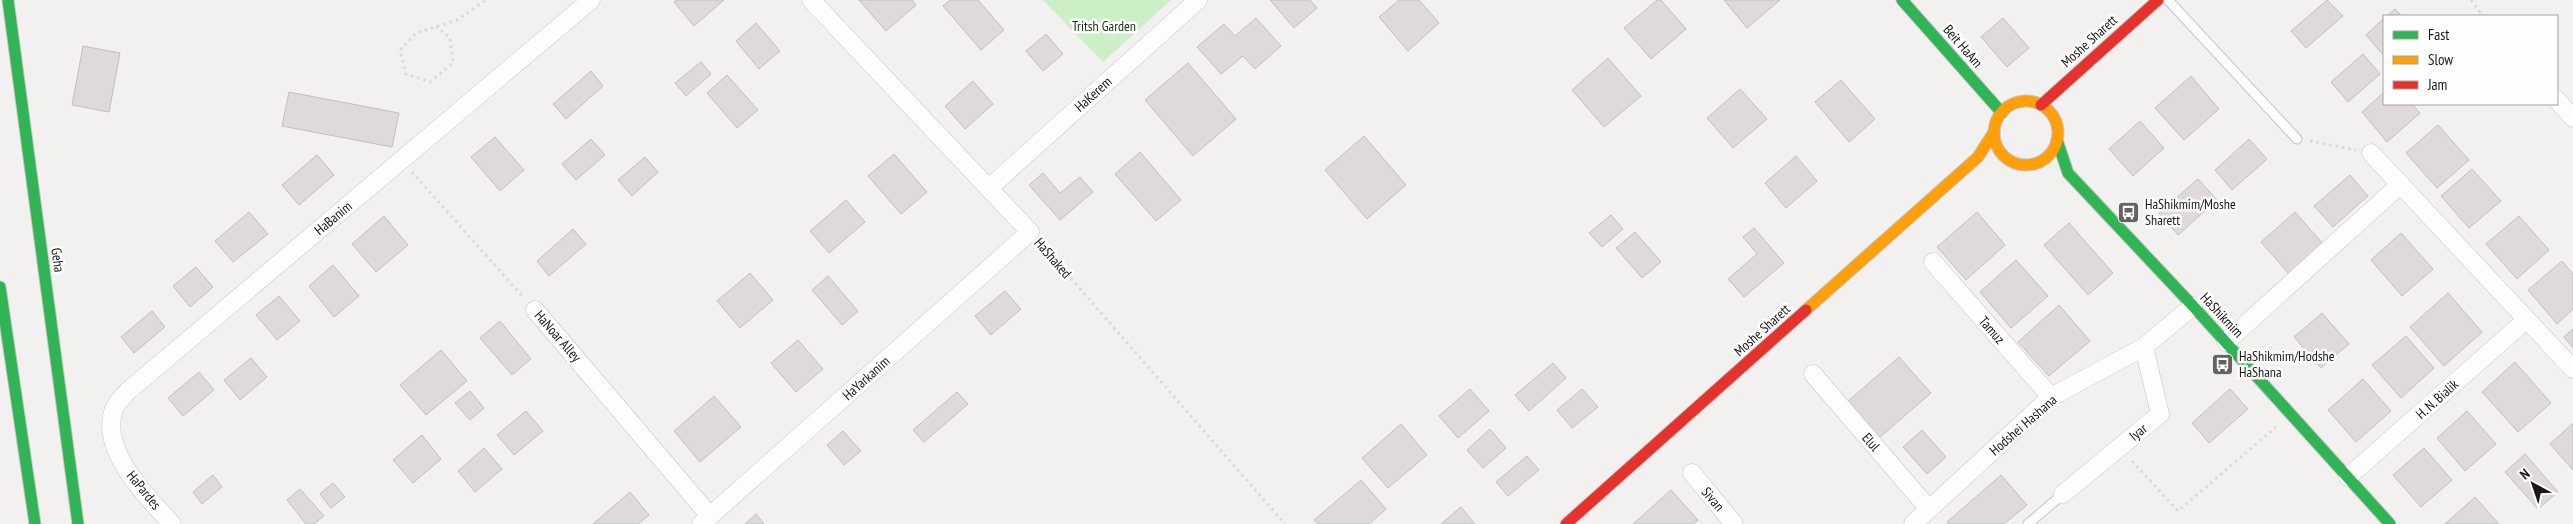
<svg xmlns="http://www.w3.org/2000/svg" width="2573" height="524" font-family="'PT Sans Narrow',sans-serif">
<rect width="100%" height="100%" fill="#f3f1f0"/>
<polygon fill="#ccefc8" points="1043,0 1171,0 1103,62"/>
<g fill="#e0d9da" stroke="#c1bfbf">
<polygon points="676,0 724,0 694,26 674,2"/>
<polygon points="859,0 912,0 916,5 886,31"/>
<polygon points="950,0 978,0 1004,30 981,50 943,6"/>
<polygon points="1270,0 1310,0 1317,8 1294,28"/>
<polygon points="1399,0 1419,0 1439,23 1408,51 1379,17"/>
<polygon points="1657,0 1661,0 1686,29 1651,59 1624,28"/>
<polygon points="1724,0 1780,0 1747,28"/>
<polygon points="2327,0 2343,16 2306,48 2291,31"/>
<polygon points="2395,9 2402,16 2387,16"/>
<polygon points="1256,18 1281,46 1255,69 1243,56 1221,74 1197,47 1224,24 1235,36"/>
<polygon points="2003,18 2029,48 2007,67 1981,37"/>
<polygon points="2384,18 2384,56 2366,35"/>
<polygon points="756,23 780,51 759,69 736,41"/>
<polygon points="1046,34 1063,54 1043,71 1026,51"/>
<polygon points="83,46 120,53 109,112 72,105"/>
<polygon points="2363,54 2380,74 2348,102 2331,82"/>
<polygon points="1608,58 1641,96 1604,127 1572,90"/>
<polygon points="701,62 711,74 686,96 675,83"/>
<polygon points="1188,63 1236,119 1193,156 1145,100"/>
<polygon points="591,71 603,86 566,119 553,104"/>
<polygon points="727,75 758,110 737,128 707,93"/>
<polygon points="2191,76 2219,109 2184,140 2155,108"/>
<polygon points="1841,80 1875,119 1849,142 1815,102"/>
<polygon points="973,81 993,104 965,129 945,106"/>
<polygon points="1740,89 1767,119 1733,148 1707,118"/>
<polygon points="289,92 399,113 392,147 282,126"/>
<polygon points="2384,92 2384,104 2412,104 2420,113 2387,142 2362,112"/>
<polygon points="2140,121 2164,148 2133,176 2109,149"/>
<polygon points="2438,125 2469,160 2437,188 2406,153"/>
<polygon points="1364,136 1406,185 1367,219 1325,170"/>
<polygon points="495,137 524,170 500,191 471,157"/>
<polygon points="591,139 605,155 576,180 562,164"/>
<polygon points="2249,139 2267,159 2232,190 2215,170"/>
<polygon points="1140,152 1181,200 1156,221 1115,174"/>
<polygon points="894,154 927,192 901,214 868,176"/>
<polygon points="317,155 334,175 299,205 282,185"/>
<polygon points="1796,156 1817,181 1786,208 1765,183"/>
<polygon points="645,157 658,172 632,196 618,180"/>
<polygon points="2472,169 2501,201 2469,228 2441,196"/>
<polygon points="1043,173 1060,193 1080,177 1093,192 1060,220 1029,185"/>
<polygon points="2350,175 2368,196 2333,227 2314,206"/>
<polygon points="2198,179 2217,200 2178,235 2159,213"/>
<polygon points="846,200 865,222 829,253 810,231"/>
<polygon points="249,212 268,234 233,262 215,241"/>
<polygon points="1977,212 2005,245 1966,280 1937,247"/>
<polygon points="2295,212 2324,245 2290,275 2261,242"/>
<polygon points="1611,215 1623,229 1602,247 1589,233"/>
<polygon points="384,216 408,245 376,272 352,244"/>
<polygon points="2519,216 2549,250 2517,279 2486,244"/>
<polygon points="2069,223 2113,273 2088,295 2044,245"/>
<polygon points="1754,228 1784,263 1744,297 1728,279 1757,254 1743,237"/>
<polygon points="573,229 586,244 549,276 537,261"/>
<polygon points="1635,232 1661,262 1642,278 1616,248"/>
<polygon points="2401,233 2433,269 2402,296 2371,260"/>
<polygon points="2016,260 2048,296 2011,328 1980,292"/>
<polygon points="2562,261 2573,274 2573,309 2557,324 2528,290"/>
<polygon points="333,265 359,296 334,317 309,286"/>
<polygon points="196,267 213,287 190,307 173,286"/>
<polygon points="750,273 773,300 740,328 717,301"/>
<polygon points="828,276 858,311 842,325 812,290"/>
<polygon points="1005,291 1021,309 991,335 975,316"/>
<polygon points="2448,293 2482,332 2444,366 2410,327"/>
<polygon points="279,296 300,321 277,340 256,315"/>
<polygon points="2059,305 2090,341 2049,376 2018,342"/>
<polygon points="152,311 165,327 134,353 121,337"/>
<polygon points="2322,313 2349,344 2321,368 2294,337"/>
<polygon points="500,321 531,359 512,375 480,338"/>
<polygon points="2573,329 2573,348 2564,337"/>
<polygon points="2406,336 2434,368 2401,398 2372,365"/>
<polygon points="798,340 823,369 796,392 771,363"/>
<polygon points="441,350 467,381 426,415 400,385"/>
<polygon points="1899,357 1931,393 1879,438 1847,402"/>
<polygon points="251,358 267,377 240,400 224,380"/>
<polygon points="2515,362 2551,403 2518,432 2482,392"/>
<polygon points="1553,363 1566,378 1529,411 1515,395"/>
<polygon points="199,372 214,390 183,416 168,398"/>
<polygon points="2363,379 2391,411 2356,442 2328,410"/>
<polygon points="1470,389 1489,411 1458,438 1439,416"/>
<polygon points="1582,389 1598,407 1572,428 1557,410"/>
<polygon points="2230,389 2248,409 2209,443 2192,423"/>
<polygon points="470,391 484,408 470,420 455,403"/>
<polygon points="957,392 968,404 924,442 913,430"/>
<polygon points="714,396 741,427 700,462 674,431"/>
<polygon points="526,411 543,431 514,455 497,435"/>
<polygon points="2467,411 2496,444 2465,471 2437,438"/>
<polygon points="2573,423 2573,470 2550,444"/>
<polygon points="1401,424 1427,455 1388,488 1362,458"/>
<polygon points="1490,429 1506,448 1483,468 1467,450"/>
<polygon points="1922,430 1946,457 1927,474 1903,447"/>
<polygon points="843,431 861,451 844,465 827,445"/>
<polygon points="422,435 441,459 413,483 393,460"/>
<polygon points="484,448 502,469 475,492 458,471"/>
<polygon points="2424,448 2452,480 2421,507 2393,475"/>
<polygon points="2525,454 2558,492 2538,509 2505,472"/>
<polygon points="1527,456 1539,470 1508,496 1496,482"/>
<polygon points="213,475 222,487 202,504 193,492"/>
<polygon points="2001,475 2027,505 2004,524 1949,524 1947,522"/>
<polygon points="1361,480 1386,509 1369,524 1318,524 1314,520"/>
<polygon points="333,483 345,497 331,508 320,494"/>
<polygon points="300,489 324,516 314,524 306,524 287,500"/>
<polygon points="1671,490 1698,520 1693,524 1633,524"/>
<polygon points="630,492 649,515 638,524 593,524"/>
<polygon points="2475,497 2499,524 2445,524"/>
<polygon points="1461,507 1475,524 1441,524"/>
<polygon points="756,514 764,524 745,524"/>
</g>
<g fill="none" stroke-linecap="round" stroke-linejoin="round">
<defs>
<g id="lane">
<polyline points="2168,0 2297,139"/>
<polyline points="2028,524 2063,494"/>
</g>
<g id="street">
<polyline points="2557,100 2573,118"/>
<polyline points="2371,153 2573,369"/>
<polyline points="989,188 1198,0"/>
<polyline points="1933,262 2051,397"/>
<polyline points="535,310 710,516"/>
<polyline points="2226,342 2401,184"/>
<polyline points="1813,374 1929,509"/>
<polyline points="1692,473 1734,524"/>
<polyline points="2348,477 2526,320"/>
<polyline points="2063,494 2160,414 2144,347"/>
<path d="M172,524C147,497 99,450 114,409C116,403 124,396 128,391L591,0"/>
<polyline points="701,524 1030,232 811,0"/>
<polyline points="1913,524 2051,397 2144,347 2193,306"/>
</g>
<g id="fast">
<polyline points="8,0 78,524"/>
<polyline points="1902,0 2002,113"/>
<polyline points="2057,140 2068,173 2193,306 2390,524"/>
<polyline points="0,287 35,524"/>
</g>
<g id="slow">
<circle cx="2026" cy="133" r="32"/>
<polyline points="1806,310 1978,157 1994,132"/>
</g>
<g id="jam">
<polyline points="2041,105 2158,0"/>
<polyline points="1566,524 1806,310"/>
</g>
</defs>
<use href="#lane" stroke="#c6c5c5" stroke-width="11"/>
<use href="#street" stroke="#c6c5c5" stroke-width="19"/>
<use href="#fast" stroke="#c6c5c5" stroke-width="13"/>
<use href="#slow" stroke="#c6c5c5" stroke-width="13"/>
<use href="#jam" stroke="#c6c5c5" stroke-width="13"/>
<g stroke="#dadada" stroke-width="3" stroke-dasharray="2.5 4" stroke-linecap="butt">
<polyline points="2471,0 2483,16"/>
<polyline points="436,26 450,38 453,63 430,82 406,74 400,50 416,33 457,20 486,0"/>
<polyline points="2310,141 2356,150"/>
<polyline points="412,172 524,298"/>
<polyline points="1041,244 1285,524"/>
<polyline points="2132,461 2178,511 2276,427"/>
</g>
<use href="#lane" stroke="#fdfdfd" stroke-width="9"/>
<use href="#street" stroke="#fdfdfd" stroke-width="18"/>
<use href="#fast" stroke="#30b455" stroke-width="11"/>
<use href="#slow" stroke="#ff9f0a" stroke-width="11"/>
<use href="#jam" stroke="#e5322d" stroke-width="11"/>
</g>
<defs>
<symbol id="bus-square" viewBox="-11 -11 22 22"><rect x="-9" y="-9" width="18" height="18" rx="4" fill="#656362" stroke="#fffefe"/><path d="M-5-6H5V4H4V6H2V4H-2V6H-4V4H-5ZM-3.5-4V0h7V-4ZM-3.5 1.2v1.5H-2V1.2ZM2 1.2v1.5H3.5V1.2Z" fill="#fff"/></symbol>
</defs>
<g fill-rule="evenodd">
<use href="#bus-square" x="2116" y="200" width="25" height="25"/>
<use href="#bus-square" x="2210" y="352" width="25" height="25"/>
</g>
<g text-anchor="middle" dominant-baseline="central" stroke-width="5" stroke-linejoin="round" paint-order="stroke">
<g font-size="14" fill="#0c380b" stroke="#fffefe">
<text x="1104" y="26">Tritsh Garden</text>
</g>
<g font-size="14" fill="#181716" stroke="#fffefe">
<text transform="translate(2089 41) rotate(-42)">Moshe Sharett</text>
<text transform="translate(1963 46) rotate(49)">Beit HaAm</text>
<text transform="translate(1093 94) rotate(-42)">HaKerem</text>
<text transform="translate(333 218) rotate(-40)">HaBanim</text>
<text transform="translate(1053 258) rotate(49)">HaShaked</text>
<text transform="translate(58 260) rotate(82)">Geha</text>
<text transform="translate(2222 315) rotate(47)">HaShikmim</text>
<text transform="translate(1762 330) rotate(-42)">Moshe Sharett</text>
<text transform="translate(1992 330) rotate(49)">Tamuz</text>
<text transform="translate(558 336) rotate(49)">HaNoar Alley</text>
<text transform="translate(866 378) rotate(-42)">HaYarkanim</text>
<text transform="translate(2437 399) rotate(-42)">H. N. Bialik</text>
<text transform="translate(2023 425) rotate(-41)">Hodshei Hashana</text>
<text transform="translate(2138 432) rotate(-39)">Iyar</text>
<text transform="translate(1871 442) rotate(49)">Elul</text>
<text transform="translate(144 490) rotate(51)">HaPardes</text>
<text transform="translate(1713 499) rotate(50)">Sivan</text>
</g>
<g font-size="14" fill="#181716" stroke="#fffefe" text-anchor="start">
<text x="2145" y="204">HaShikmim/Moshe<tspan x="2145" dy="16">Sharett</tspan></text>
<text x="2239" y="356">HaShikmim/Hodshe<tspan x="2239" dy="16">HaShana</tspan></text>
</g>
</g>
<rect x="2383" y="15" width="175" height="90" fill="#fffefe" stroke="#a3a2a1"/>
<rect x="2393" y="31" width="25" height="8" fill="#30b455" stroke="#a3a2a1"/>
<text x="2428" y="40" font-size="15" fill="#181716">Fast</text>
<rect x="2393" y="56" width="25" height="8" fill="#ff9f0a" stroke="#a3a2a1"/>
<text x="2428" y="65" font-size="15" fill="#181716">Slow</text>
<rect x="2393" y="81" width="25" height="8" fill="#e5322d" stroke="#a3a2a1"/>
<text x="2428" y="90" font-size="15" fill="#181716">Jam</text>
<g transform="translate(2533 484) rotate(320)" stroke="#fffefe" stroke-width="4" paint-order="stroke">
<path d="M0-4L9 19L0 12L-9 19Z" fill="#181716"/>
<text y="-8" font-size="14" font-weight="bold" text-anchor="middle" fill="#181716">N</text>
</g>
</svg>
